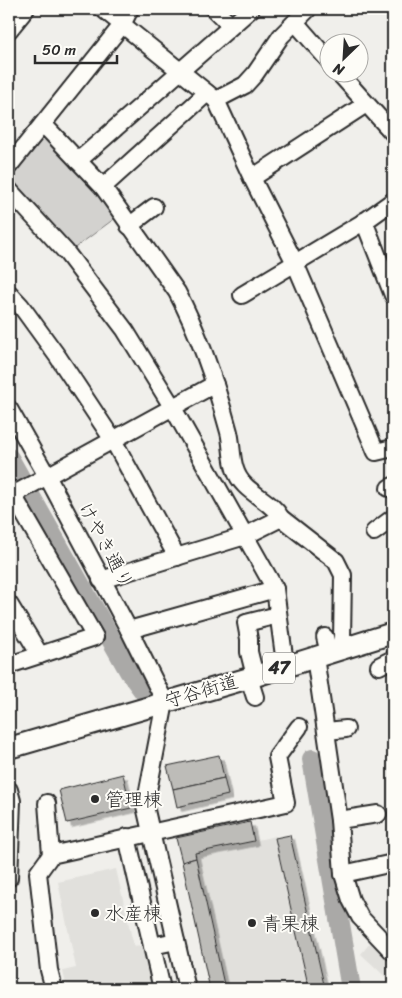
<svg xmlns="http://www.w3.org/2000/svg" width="402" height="998" font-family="Sriracha,'Klee One',sans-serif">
<defs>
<filter id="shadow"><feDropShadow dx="4.5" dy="4.5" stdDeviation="0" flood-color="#0004"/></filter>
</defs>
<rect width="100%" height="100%" fill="#f0efeb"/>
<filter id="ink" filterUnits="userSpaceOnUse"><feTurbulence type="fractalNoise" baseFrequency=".02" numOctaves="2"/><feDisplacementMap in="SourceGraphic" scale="10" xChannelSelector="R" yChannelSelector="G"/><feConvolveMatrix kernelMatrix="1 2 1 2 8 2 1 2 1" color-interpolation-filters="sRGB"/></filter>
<g filter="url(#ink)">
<g fill="#e1e0dc">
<polygon points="276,836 309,989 225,989 195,853"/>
<polygon points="116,869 134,947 147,945 156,989 67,989 63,971 76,968 58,882"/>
<polygon points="371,942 393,962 393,984 361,954"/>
</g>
<polygon fill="#d3d2cf" stroke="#7f7e7d" points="47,134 118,216 72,250 9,182 9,175 42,135"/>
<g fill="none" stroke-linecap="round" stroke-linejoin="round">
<g stroke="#aaa9a7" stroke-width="20">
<polyline points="9,458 129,671 145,693"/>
<polyline points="312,759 351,989"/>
</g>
</g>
<g fill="#bdbcb8" stroke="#2b2b2b" filter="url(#shadow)">
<polygon points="219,755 224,778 173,789 167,766"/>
<polygon points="123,774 131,808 67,823 59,790"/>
<polygon points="224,778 228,795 177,807 173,789"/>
<polygon points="250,822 254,841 195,853 196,858 182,862 176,838"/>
<polygon points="290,835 325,989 309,989 275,838"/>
<polygon points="196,858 225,989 210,989 182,862"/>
</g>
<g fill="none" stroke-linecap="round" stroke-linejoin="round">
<defs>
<g id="minor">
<polyline points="103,9 216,100 252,178 295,263 376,452 393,448"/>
<polyline points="214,9 231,26"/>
<polyline points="295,22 330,62"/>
<polyline points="9,30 26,9"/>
<polyline points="338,72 393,133"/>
<polyline points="216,100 245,85 255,74 281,36 308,9"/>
<path d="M43,124L103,187L177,292C200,335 216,384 229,432C232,444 231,457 235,469C242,493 270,498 281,518L336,561L343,575L342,640L344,649"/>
<polyline points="78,161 251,9"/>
<polyline points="9,166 122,25 130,9"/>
<polyline points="252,178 366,104"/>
<polyline points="103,187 207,93"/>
<polyline points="9,190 66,252 125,330 173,408 275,589 284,656 287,665"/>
<polyline points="364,221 393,295"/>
<polyline points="129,226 154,207"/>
<polyline points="9,293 21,306 58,357 113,440 177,557"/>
<polyline points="242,295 365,221 393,201"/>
<polyline points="9,409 47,476 129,630 165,702 145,806 187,989"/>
<polyline points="9,488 95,637 9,665"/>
<polyline points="389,488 393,486"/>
<polyline points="9,497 215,384"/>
<polyline points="374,532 393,518"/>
<polyline points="101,580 245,536 281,518"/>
<polyline points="9,604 40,655"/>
<polyline points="129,630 275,589"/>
<polyline points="325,637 329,653"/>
<polyline points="315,657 339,820 343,874 351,900 360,917 393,952"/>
<polyline points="379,666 393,659"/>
<polyline points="255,676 249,652 249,639 246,623 278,615"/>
<polyline points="249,678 255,697"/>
<polyline points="327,731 346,729"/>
<polyline points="9,790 12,801 9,878"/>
<polyline points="47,803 51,855"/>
<polyline points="339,820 378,814"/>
<polyline points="127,837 152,946 176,941"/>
<polyline points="343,874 393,863"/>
<polyline points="152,946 162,989"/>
<polyline points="54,989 49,970 38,873 51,855 286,803 277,757 299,727"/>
</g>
<polyline id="major" points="9,748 249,678 393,633"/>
</defs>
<use href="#minor" stroke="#2b2b2b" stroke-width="20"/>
<use href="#major" stroke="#2b2b2b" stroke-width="24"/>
<use href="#minor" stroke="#fdfcf7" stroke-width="16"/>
<use href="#major" stroke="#fdfcf7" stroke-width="20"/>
</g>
</g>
<g fill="#2b2b2b" stroke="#fdfcf7" stroke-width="2">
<circle cx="95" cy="799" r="5"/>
<circle cx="95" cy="913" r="5"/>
<circle cx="252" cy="923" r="5"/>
</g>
<g text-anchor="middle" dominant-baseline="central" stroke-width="4" stroke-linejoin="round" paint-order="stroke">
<rect fill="#fdfcf7" stroke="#6a6a68" stroke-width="1" x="263" y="652.5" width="32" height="31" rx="4"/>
<g font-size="18" font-weight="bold" fill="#2b2b2b">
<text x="279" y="668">47</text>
</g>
<g font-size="19" fill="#2b2b2b" stroke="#fdfcf7">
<text transform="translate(106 545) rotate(62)">けやき通り</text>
<text transform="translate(201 691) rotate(-16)">守谷街道</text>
</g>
<g font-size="19" fill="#2b2b2b" stroke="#fdfcf7" text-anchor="start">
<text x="105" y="799">管理棟</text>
<text x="105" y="913">水産棟</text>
<text x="262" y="923">青果棟</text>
</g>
</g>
<rect width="402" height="998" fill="none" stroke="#fdfcf7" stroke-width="30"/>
<rect x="15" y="15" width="372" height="968" fill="none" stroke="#2b2b2b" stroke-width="2" filter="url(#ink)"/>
<g transform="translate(344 58) rotate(205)"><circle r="24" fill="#fdfcf7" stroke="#a9a8a5"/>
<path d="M0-4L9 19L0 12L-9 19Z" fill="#2b2b2b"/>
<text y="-8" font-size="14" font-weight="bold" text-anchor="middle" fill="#2b2b2b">N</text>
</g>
<path d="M35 55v8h82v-8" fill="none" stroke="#2b2b2b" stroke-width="2.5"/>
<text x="42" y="55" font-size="15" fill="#2b2b2b" stroke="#fdfcf7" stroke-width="4" paint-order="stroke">50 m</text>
</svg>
